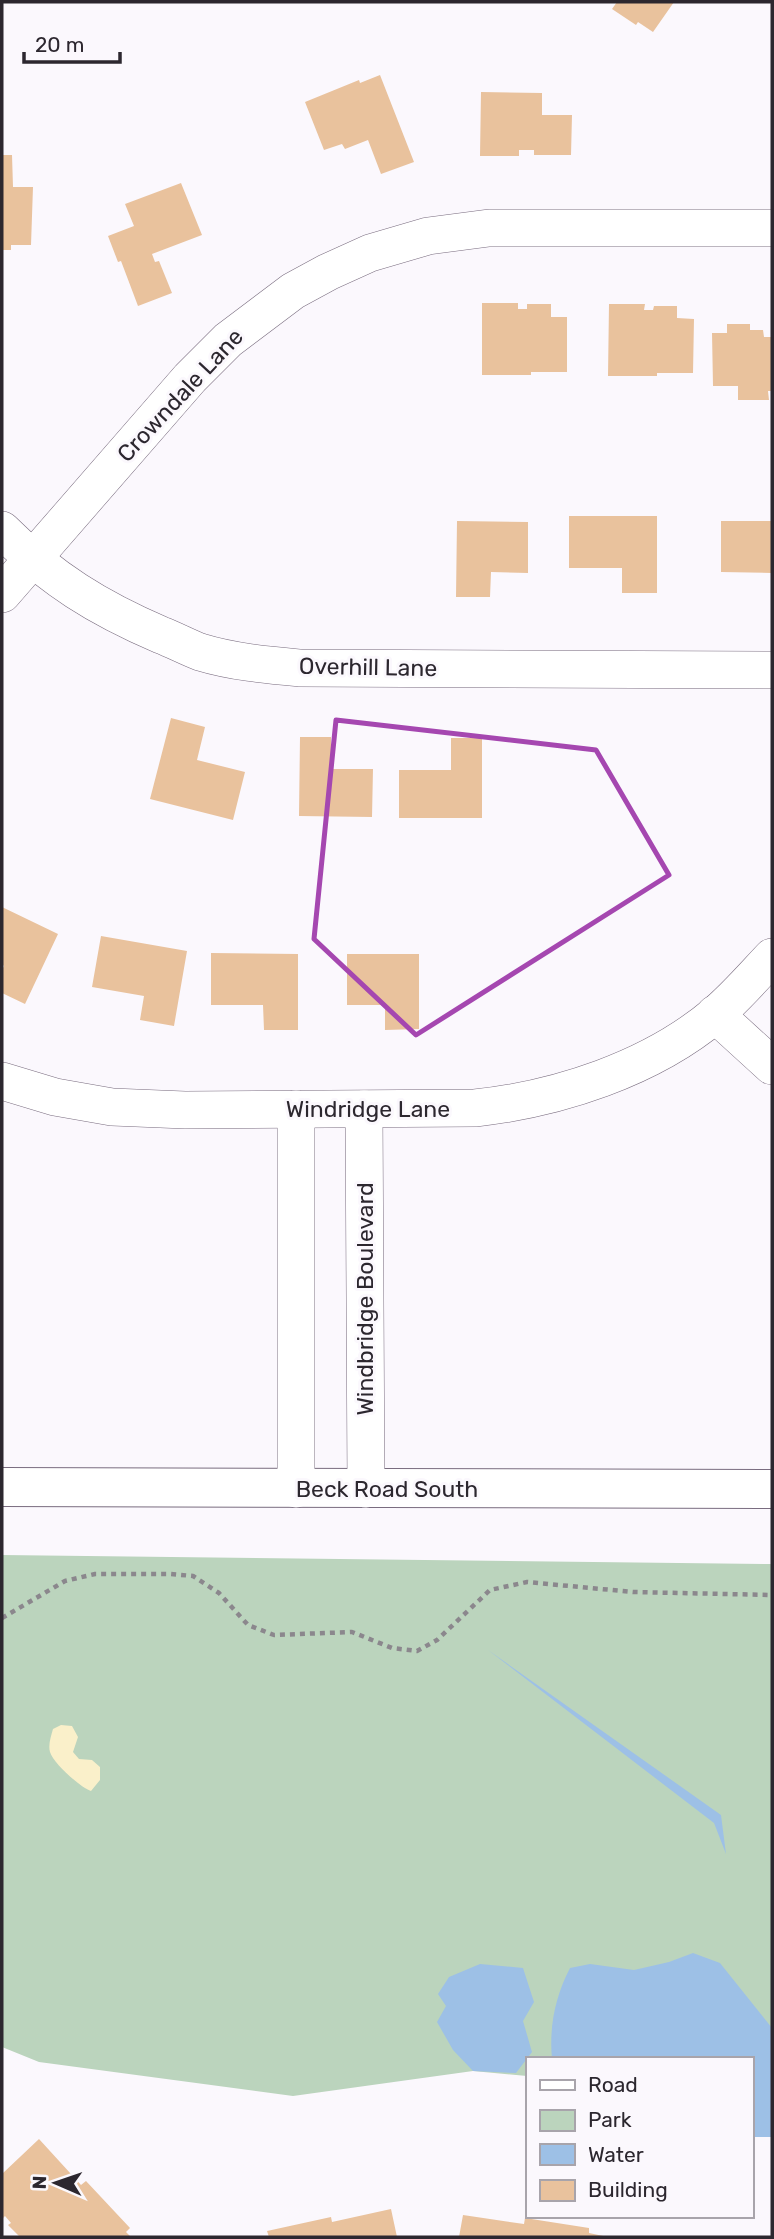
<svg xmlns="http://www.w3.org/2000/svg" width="774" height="2239" font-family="Rubik,sans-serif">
<rect width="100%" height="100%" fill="#fbf8fd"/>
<polygon fill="#bbd4bd" points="2,1555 772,1564 772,2137 751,2137 751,2059 527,2059 527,2076 473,2071 293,2096 39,2062 2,2047"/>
<path fill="#faf0ca" d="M61,1725L72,1726L78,1737L73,1752L79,1759L92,1760L100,1767V1780L91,1791C81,1788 53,1763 50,1752C48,1745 51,1736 53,1729Z"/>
<g fill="#9dc0e6">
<polygon points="488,1650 721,1815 726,1854 714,1823"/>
<path d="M693,1953L720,1963L772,2028V2137H751V2059H552C549,2027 555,1997 570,1968L590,1964L634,1970L669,1962Z"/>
<polygon points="480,1964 523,1968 534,2002 523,2021 532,2052 516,2073 473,2071 453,2050 437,2022 446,2006 438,1994 449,1977"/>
</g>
<g fill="#e9c29d">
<polygon points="617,2 674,2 653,32 638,22 636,25 612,9"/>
<polygon points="380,75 414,162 381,174 368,140 345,149 342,144 324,150 305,102 359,80 360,83"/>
<polygon points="481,92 542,93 542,115 572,115 571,155 534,155 534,150 519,150 519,156 480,156"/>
<polygon points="2,155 12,155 13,187 33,187 31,245 11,245 11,250 2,250"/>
<polygon points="181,183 202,235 152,254 155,262 159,261 172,293 138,306 121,261 118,262 108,236 134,226 125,204"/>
<polygon points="482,303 518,303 518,309 527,309 527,304 551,304 551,317 567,317 567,372 531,372 531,375 482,375"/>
<polygon points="609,304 645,304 644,310 653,310 654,306 677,306 677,318 694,319 693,373 657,373 657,376 608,376"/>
<polygon points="727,324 750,324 750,330 763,330 764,337 772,337 772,391 768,391 769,400 738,400 738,386 713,386 712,333 727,333"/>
<polygon points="569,516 657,516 657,593 622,593 622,568 569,568"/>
<polygon points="457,521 528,522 528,573 491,572 490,597 456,597"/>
<polygon points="721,521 772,521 772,573 721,572"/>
<polygon points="171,718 205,727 197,760 245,772 233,820 150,799"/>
<polygon points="300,737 331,737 331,769 373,769 372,817 299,816"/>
<polygon points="451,738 482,738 482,818 399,818 399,770 451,770"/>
<polygon points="2,907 58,934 25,1004 2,993 2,970 4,966 2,964"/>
<polygon points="101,936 187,951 174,1026 140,1020 144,996 92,987"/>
<polygon points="211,953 298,954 298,1030 264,1030 263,1005 211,1005"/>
<polygon points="347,954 419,954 419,1029 385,1030 385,1005 347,1005"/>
<polygon points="39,2139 81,2185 86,2181 130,2228 126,2232 131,2237 20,2237 8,2225 11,2223 5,2216 2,2219 2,2174"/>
<polygon points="391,2209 397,2237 269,2237 267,2231 331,2217 332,2222"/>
<polygon points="463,2215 524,2224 525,2218 589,2228 589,2233 608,2237 459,2237"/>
</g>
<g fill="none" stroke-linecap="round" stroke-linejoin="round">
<defs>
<g id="street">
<path d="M2,530C51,579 98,608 161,635C174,640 187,647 200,652C233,662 267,665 300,668L772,670"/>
<polyline points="2,594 190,378 228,340 293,291 328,272 370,253 428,236 489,228 772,228"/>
<polyline points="715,1014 772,1066"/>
<path d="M2,1081L55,1097L112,1107L185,1110L475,1108C558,1099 651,1069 716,1014C736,997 754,976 772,957"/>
<polyline points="364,1109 366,1489"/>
<polyline points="296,1489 296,1109"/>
</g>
<polyline id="secondary" points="2,1487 772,1489"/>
</defs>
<use href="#street" stroke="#796c7f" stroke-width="38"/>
<use href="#secondary" stroke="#796c7f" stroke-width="40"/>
<polyline stroke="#8b878d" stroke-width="4.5" stroke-dasharray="5 5" stroke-linecap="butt" points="2,1618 65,1581 95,1574 171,1574 193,1576 219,1593 248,1625 274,1635 352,1632 392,1648 417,1651 437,1640 490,1590 527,1582 633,1592 772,1595"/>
<use href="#street" stroke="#fff" stroke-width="37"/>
<use href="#secondary" stroke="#fff" stroke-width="38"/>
</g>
<path fill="none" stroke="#a547b0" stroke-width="5" stroke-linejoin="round" d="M336,720L596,750L669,875L416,1035L314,939Z"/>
<g text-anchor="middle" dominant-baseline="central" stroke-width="6" stroke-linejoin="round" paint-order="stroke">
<g font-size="23" fill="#2c272f" stroke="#fbf8fd">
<text transform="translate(180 395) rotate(-47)">Crowndale Lane</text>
<text transform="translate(368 667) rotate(1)">Overhill Lane</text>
<text x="368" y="1109">Windridge Lane</text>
<text transform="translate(365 1299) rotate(-90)">Windbridge Boulevard</text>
<text x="387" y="1489">Beck Road South</text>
</g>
</g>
<rect width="774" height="2239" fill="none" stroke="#2c272f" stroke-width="7"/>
<rect x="526" y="2057" width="228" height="161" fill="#fbf8fd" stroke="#a8a4ab" stroke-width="2"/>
<rect x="540" y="2080" width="35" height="10" fill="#ffffff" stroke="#a8a4ab" stroke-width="2"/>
<text x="588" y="2092" font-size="21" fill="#2c272f">Road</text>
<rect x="540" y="2110" width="35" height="21" fill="#bbd4bd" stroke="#a8a4ab" stroke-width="2"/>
<text x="588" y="2127" font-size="21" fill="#2c272f">Park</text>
<rect x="540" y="2144" width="35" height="21" fill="#9dc0e6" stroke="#a8a4ab" stroke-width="2"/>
<text x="588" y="2162" font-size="21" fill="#2c272f">Water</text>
<rect x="540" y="2180" width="35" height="21" fill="#e9c29d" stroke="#a8a4ab" stroke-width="2"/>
<text x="588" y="2197" font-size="21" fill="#2c272f">Building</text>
<g transform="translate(56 2183) rotate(272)" stroke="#fbf8fd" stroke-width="5" paint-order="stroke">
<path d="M0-5L12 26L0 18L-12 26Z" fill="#2c272f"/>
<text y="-10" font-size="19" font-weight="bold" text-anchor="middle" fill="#2c272f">N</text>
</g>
<path d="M24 52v10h96v-10" fill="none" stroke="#2c272f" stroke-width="3.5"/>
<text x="35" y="52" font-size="21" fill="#2c272f" stroke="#fbf8fd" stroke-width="5" paint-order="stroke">20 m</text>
</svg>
